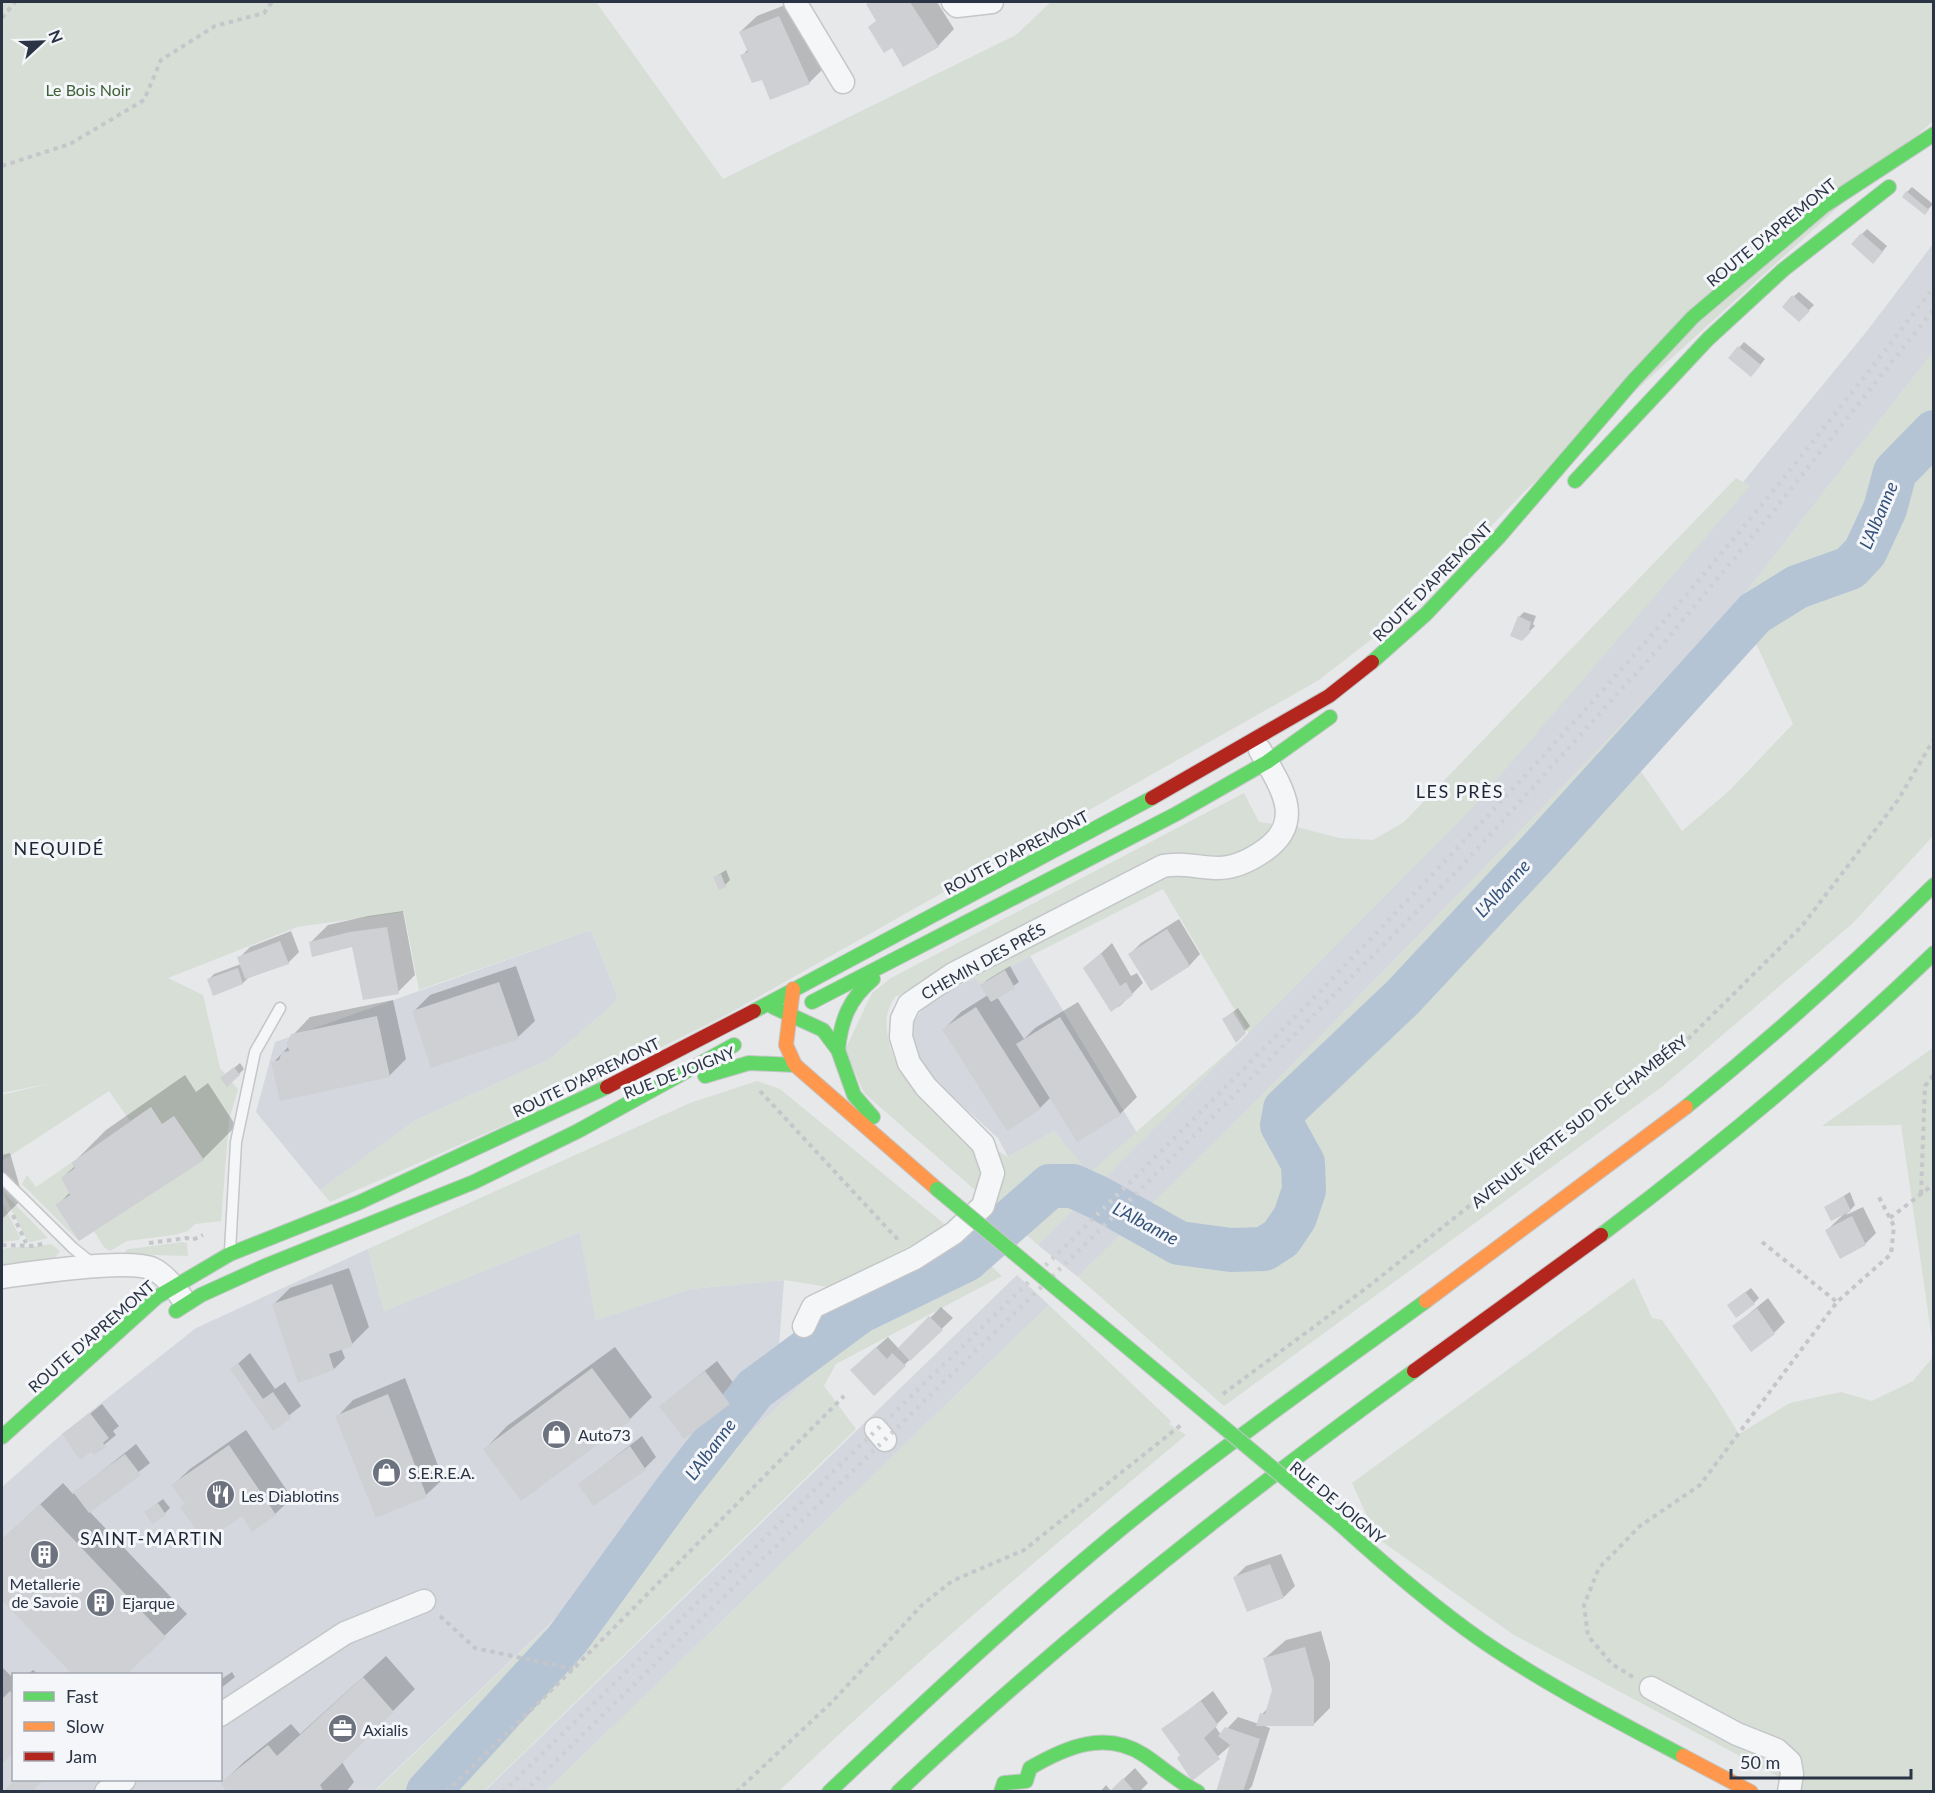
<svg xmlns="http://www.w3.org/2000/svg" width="1935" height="1793" font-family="Lato,sans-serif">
<rect width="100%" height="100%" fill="#e6e8ea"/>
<g fill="#d4d7dd" fill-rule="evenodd">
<polygon points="1933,244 1933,352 1735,606 1527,824 1284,1073 1078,1277 1038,1245 1467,813 1749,486 1743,482 1867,331"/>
<polygon points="591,930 618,998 611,1006 550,1059 414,1121 320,1190 256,1112 275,1042"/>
<polygon points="1030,956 1137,1133 1089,1174 1054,1131 1008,1157 998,1138 944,1089 914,1054 911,1026 927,1002 975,977 980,984"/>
<path d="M580,1232L596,1320L690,1289L784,1280L779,1347L807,1379L374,1791H2V1487L62,1434L196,1328L368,1249L384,1311ZM14,1674H220V1780H14Z"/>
<polygon points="1017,1275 1049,1305 546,1791 484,1792"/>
</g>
<g fill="#d6ded6" fill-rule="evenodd">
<polygon points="2,2 596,2 723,179 1016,35 1051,2 1933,2 1933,121 1525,491 1413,607 1319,680 728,1014 520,1118 330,1202 320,1190 414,1121 550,1059 611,1006 618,998 591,930 419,990 404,912 297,927 168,978 203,995 220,1068 238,1089 229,1120 221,1221 195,1224 188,1231 174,1235 127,1241 110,1251 104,1247 94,1231 203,1160 174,1116 162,1124 151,1107 130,1121 109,1091 2,1161 2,1095 56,1082 2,1093"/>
<path d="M1933,352V836L1853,923L1663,1086L1224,1406L1078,1277L1284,1073L1527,824L1735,606ZM1754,639L1793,724L1729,791L1682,831L1638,767Z"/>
<path d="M1736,478L1750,486L1467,814L1038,1245L864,1093L845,1050L872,993L891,978L1244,793L1259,822L1297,827L1339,838L1373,840L1404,822ZM1148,862L1158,880L975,977L980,985L1030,956L1163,889L1249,1034L1089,1173L1054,1131L1008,1157C959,1128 899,1099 888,1037C885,1022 886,1010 895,997Z"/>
<polygon points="1933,1048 1933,1346 1901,1125 1822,1126"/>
<polygon points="757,1081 780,1089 948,1227 828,1287 784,1280 690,1289 596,1320 580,1232 384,1311 368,1249 690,1103"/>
<polygon points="71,1163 75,1168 61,1178 70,1195 55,1206 79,1241 22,1184 27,1175 36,1187"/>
<polygon points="2,1191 48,1238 31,1242 27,1240"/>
<polygon points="2,1202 20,1237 19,1240 2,1242"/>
<polygon points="960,1237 1002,1276 836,1364 824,1386 856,1429 484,1791 374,1792 807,1379 779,1347 842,1298"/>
<polygon points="182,1242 187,1243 188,1256 125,1254 126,1250 130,1249"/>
<path d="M51,1244L60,1251L55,1258L2,1266V1249C19,1246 34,1248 51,1244Z"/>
<polygon points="1634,1278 1652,1318 1662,1320 1713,1392 1739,1434 1790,1403 1841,1392 1872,1401 1913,1381 1933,1357 1933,1791 1805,1791 1514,1635 1377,1538 1352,1483"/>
<path d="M1049,1305L1171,1421L1169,1424L1186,1435C1048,1551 909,1666 779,1791H546Z"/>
</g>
<g fill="#0003">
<polygon points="793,2 826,66 809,83 763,78 742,56 748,49 740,32 757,16"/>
<polygon points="871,2 937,2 954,29 938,46 893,46 868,4"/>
<polygon points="1912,187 1933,204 1925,213 1907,192"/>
<polygon points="1867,229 1887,246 1878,257 1862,234"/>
<polygon points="1799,292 1814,305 1804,315 1794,296"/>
<polygon points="1744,342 1765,359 1756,370 1730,358"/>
<polygon points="1524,612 1536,616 1533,624 1535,626 1522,639 1519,617"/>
<polygon points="726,870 730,880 725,885 715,877"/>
<polygon points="403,911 415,975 398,992 353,946 311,942 328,925 368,916"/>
<polygon points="1179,919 1200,954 1190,965 1152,989 1130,954 1141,943"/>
<polygon points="291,931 299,952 288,963 248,978 243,983 209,979 214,974 241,964 239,958 250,947"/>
<polygon points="1112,943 1131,976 1137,973 1143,983 1120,1006 1111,1010 1096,958"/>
<polygon points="516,966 535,1021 518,1037 413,1012 430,995"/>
<polygon points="1010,966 1019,982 997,997 1024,1039 1035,1028 1078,1002 1137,1097 1120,1114 1051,1097 1040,1108 1007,1129 944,1029 961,1012 988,995 982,985 987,980"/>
<polygon points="393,1000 406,1059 389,1076 273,1063 289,1046 293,1035 310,1017"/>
<polygon points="1238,1008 1250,1026 1236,1040 1224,1019"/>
<polygon points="240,1063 244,1069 239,1074 227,1074"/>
<polygon points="185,1075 196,1092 208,1083 236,1126 203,1159 57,1206 70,1192 62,1178 75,1166 73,1163 106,1130"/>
<polygon points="10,1153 23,1198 2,1219 2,1155"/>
<polygon points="1850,1192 1855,1205 1846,1215 1863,1207 1876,1233 1865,1244 1827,1230 1843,1215 1826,1207"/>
<polygon points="349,1268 369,1327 352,1344 341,1348 345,1358 334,1369 273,1305 290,1288"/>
<polygon points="1751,1288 1759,1298 1754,1303 1734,1301"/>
<polygon points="1768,1298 1785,1322 1774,1333 1734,1326"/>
<polygon points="941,1307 953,1318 874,1394 863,1359 888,1337 899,1349"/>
<polygon points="615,1347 652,1397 630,1419 485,1449 507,1426"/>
<polygon points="250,1353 275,1389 285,1382 301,1406 273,1428 232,1369"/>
<polygon points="717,1361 740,1392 685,1437 661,1406"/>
<polygon points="405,1378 443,1479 426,1495 337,1417 353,1400"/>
<polygon points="102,1404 119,1426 113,1431 116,1435 94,1453 64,1435"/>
<polygon points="246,1430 292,1498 275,1514 242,1514 186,1503 173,1485 190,1469"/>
<polygon points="642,1436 656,1457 645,1468 593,1504 580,1484"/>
<polygon points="136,1444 150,1463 89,1511 187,1614 125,1674 73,1674 2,1599 2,1540 63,1483 73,1494"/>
<polygon points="163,1499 170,1508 165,1513 146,1512"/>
<polygon points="1281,1554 1295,1586 1284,1597 1235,1577 1246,1566"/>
<polygon points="1321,1631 1330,1663 1330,1708 1313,1725 1262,1725 1270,1728 1252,1786 1247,1792 1222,1792 1232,1744 1192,1779 1182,1755 1163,1730 1213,1691 1228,1713 1215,1726 1221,1735 1238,1717 1259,1724 1262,1714 1269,1707 1273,1690 1265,1658 1286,1640"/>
<polygon points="386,1656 415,1689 342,1762 354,1782 346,1792 229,1792 222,1783 245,1761 291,1724 300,1734"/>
<polygon points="2,1667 14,1679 14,1750 2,1762"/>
<polygon points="33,1670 38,1674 28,1674"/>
<polygon points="232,1672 235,1677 220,1689 220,1680"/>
<polygon points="1135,1768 1148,1783 1139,1792 1100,1792 1106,1785 1111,1791"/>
</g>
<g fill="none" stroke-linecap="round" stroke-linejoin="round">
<polyline stroke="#b4c4d5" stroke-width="44" points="428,1792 567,1640 676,1490 755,1389 859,1312 966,1260 1050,1186 1073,1186 1097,1197 1179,1243 1231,1250 1264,1249 1281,1238 1295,1217 1304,1190 1303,1163 1282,1125 1285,1109 1403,997 1541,849 1755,613 1797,587 1850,568 1865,552 1885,509 1895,472 1934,432"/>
</g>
<g fill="#ced0d3">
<polygon points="871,2 910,2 939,47 903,67 892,48 884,53 868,27 876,21 866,4"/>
<polygon points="779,16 810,84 770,100 762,80 752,83 740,55 748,52 739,32"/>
<polygon points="1906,191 1929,210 1925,215 1902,197"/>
<polygon points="1861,233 1883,252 1873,264 1851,244"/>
<polygon points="1792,295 1810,311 1799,322 1782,307"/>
<polygon points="1738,346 1761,365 1751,377 1728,358"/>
<polygon points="1518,616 1531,622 1529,630 1531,632 1522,641 1510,636"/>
<polygon points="721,874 726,887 719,890 713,877"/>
<polygon points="387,927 399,994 363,1000 352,947 312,957 309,942 350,932"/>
<polygon points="1167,929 1190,966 1151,991 1128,954"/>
<polygon points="280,941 289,964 245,979 237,957"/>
<polygon points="1101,953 1120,986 1126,982 1133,995 1111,1012 1083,968"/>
<polygon points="238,968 243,984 213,996 207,979"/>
<polygon points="1005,970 1015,988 991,1002 980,985"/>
<polygon points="499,982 519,1039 431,1068 412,1011"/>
<polygon points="976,1007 1041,1109 1007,1131 942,1029"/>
<polygon points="1233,1012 1246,1033 1236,1043 1222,1019"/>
<polygon points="377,1016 390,1077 280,1101 271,1062 279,1060 282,1052 289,1051 287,1043 291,1034"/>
<polygon points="1060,1017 1121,1115 1077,1142 1016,1044"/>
<polygon points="234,1067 240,1075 227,1087 220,1078"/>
<polygon points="151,1107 162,1124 174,1116 204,1160 79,1241 55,1205 70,1195 61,1178 75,1168 71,1163"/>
<polygon points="1844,1196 1851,1211 1831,1221 1824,1207"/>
<polygon points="1852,1216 1866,1245 1840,1259 1825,1230"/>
<polygon points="332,1284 353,1346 329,1354 334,1370 298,1383 272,1304"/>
<polygon points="1745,1292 1755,1304 1736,1318 1727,1305"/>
<polygon points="1757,1308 1775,1334 1751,1352 1732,1326"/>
<polygon points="929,1316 943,1330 910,1361 898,1348"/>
<polygon points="876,1347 887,1359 892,1353 906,1366 874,1396 850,1370"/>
<polygon points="238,1363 263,1399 273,1392 291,1418 273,1431 230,1369"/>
<polygon points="592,1368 631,1420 521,1501 483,1449"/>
<polygon points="705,1371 730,1404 684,1439 659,1406"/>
<polygon points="388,1394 427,1497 376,1518 335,1416"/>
<polygon points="90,1413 109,1438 103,1443 106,1447 94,1455 91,1452 80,1460 62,1434"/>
<polygon points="229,1445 276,1515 252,1532 242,1516 205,1542 180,1507 185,1504 171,1485"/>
<polygon points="630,1446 646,1470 593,1506 578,1484"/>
<polygon points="125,1454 141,1475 89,1513 73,1492"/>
<polygon points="158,1503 166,1515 152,1524 144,1512"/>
<polygon points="40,1504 166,1637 127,1674 72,1674 2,1600 2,1540"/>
<polygon points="1270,1564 1284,1598 1247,1612 1233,1577"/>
<polygon points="1305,1647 1314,1680 1314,1726 1256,1726 1260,1713 1265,1714 1272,1690 1263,1658"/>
<polygon points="363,1677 394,1712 320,1785 324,1792 227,1792 220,1783 268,1745 277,1756"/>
<polygon points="10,1691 14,1695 14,1752 2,1764 2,1699"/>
<polygon points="1201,1701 1218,1725 1204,1738 1220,1759 1192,1781 1177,1758 1180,1755 1161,1729"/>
<polygon points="1225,1727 1260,1739 1243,1792 1216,1792 1230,1745 1218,1736"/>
<polygon points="1123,1778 1135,1792 1109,1792"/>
<polygon points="15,1780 44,1780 31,1792 3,1792"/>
</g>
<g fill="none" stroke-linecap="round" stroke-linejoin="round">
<defs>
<g id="lane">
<polyline points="2,1178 73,1248 93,1264"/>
<polyline points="230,1251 236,1142 255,1052 280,1008"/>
</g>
<g id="street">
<polyline points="795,2 843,82"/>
<polyline points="953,2 957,6 992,2"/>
<path d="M2,1277C31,1273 129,1258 153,1269C164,1274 175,1288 182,1298"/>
<path d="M804,1326L813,1307L915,1258L954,1233L983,1206L993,1173L983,1144L926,1087L909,1063L901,1037L902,1019L909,1004L953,974L1163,866C1182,862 1199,868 1218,868C1235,868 1251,860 1265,850C1307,820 1279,784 1260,750"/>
<polyline points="876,1429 885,1440"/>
<polyline points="1651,1688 1737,1734 1777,1750 1790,1762 1792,1774 1789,1792"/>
<polyline points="220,1715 345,1633 424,1601"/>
<polyline points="106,1792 124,1780"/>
</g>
<g id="fast">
<polyline points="1575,481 1708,339 1783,270 1889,187"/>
<polyline points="1372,662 1426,614 1499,537 1634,380 1693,317 1824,206 1934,134"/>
<polyline points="812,1002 1176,814 1267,762 1330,717"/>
<polyline points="773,1007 823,1030 838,1050 854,1095 873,1117"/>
<polyline points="754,1011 1152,798"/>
<path d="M838,1050C841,1020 849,999 873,979"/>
<polyline points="705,1076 749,1063 795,1065"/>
<path d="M1686,1107C1773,1037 1855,963 1934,885"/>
<path d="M1601,1235C1718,1147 1829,1054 1934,953"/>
<polyline points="176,1311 201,1295 265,1266 474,1182 578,1131 734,1045"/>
<polyline points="2,1437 157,1297 230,1254 358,1203 607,1087"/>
<path d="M1340,1524C1385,1565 1431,1605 1481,1640C1545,1684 1615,1720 1683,1756"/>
<path d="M829,1792C923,1703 1017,1615 1116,1533C1216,1451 1322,1377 1426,1301"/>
<path d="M898,1792C1060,1639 1233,1502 1414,1371"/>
<path d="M1001,1792L1004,1783L1026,1781L1030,1768C1066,1747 1105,1730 1144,1755C1162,1767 1178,1782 1198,1792"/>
</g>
<g id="slow">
<polyline points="793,989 786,1045 795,1065 937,1189"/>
<polyline points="1426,1301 1686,1107"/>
<polyline points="1683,1756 1751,1792"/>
</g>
<g id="jam">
<polyline points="1152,798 1329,696 1372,662"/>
<polyline points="607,1087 754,1011"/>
<polyline points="1414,1371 1601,1235"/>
</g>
</defs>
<use href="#lane" stroke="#c4c6c8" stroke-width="13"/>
<use href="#street" stroke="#c4c6c8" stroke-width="25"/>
<use href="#fast" stroke="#c4c6c8" stroke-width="16"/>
<use href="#slow" stroke="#c4c6c8" stroke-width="16"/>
<use href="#jam" stroke="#c4c6c8" stroke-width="16"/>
<g stroke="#c5c6ca" stroke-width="4" stroke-dasharray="4.5 4.5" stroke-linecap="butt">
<polyline points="2,18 15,2"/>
<polyline points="2,166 70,144 144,100 161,60 215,26 264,13 272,2"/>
<polyline points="760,1091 900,1242"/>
<polyline points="1921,1194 1925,1086 1934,1074"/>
<polyline points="13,1215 26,1243"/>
<polyline points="1890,1218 1934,1184"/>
<polyline points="1762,1242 1837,1302"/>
<polyline points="149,1243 187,1238 192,1240 203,1235"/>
<polyline points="2,1245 34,1246 45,1243"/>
<polyline points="1223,1394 1369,1286 1558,1135 1682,1045 1802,926 1898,800 1934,739"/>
<polyline points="440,1616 475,1648 573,1669"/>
<polyline points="1633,1677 1612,1664 1588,1636 1584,1605 1599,1568 1640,1526 1700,1485 1837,1302 1891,1254 1894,1226 1878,1195"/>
<polyline points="446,1792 573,1669 844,1396"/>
<polyline points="736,1792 832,1702 922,1605 952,1581 1024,1550 1181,1425"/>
</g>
<use href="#lane" stroke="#f5f6f7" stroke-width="10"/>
<use href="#street" stroke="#f5f6f7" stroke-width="22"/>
<use href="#fast" stroke="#63d668" stroke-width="14"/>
<use href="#slow" stroke="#ff974d" stroke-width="14"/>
<use href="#jam" stroke="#b3261e" stroke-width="14"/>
<g stroke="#cecfd2" stroke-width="4.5" stroke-dasharray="3 6" stroke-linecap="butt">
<path d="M503,1792C856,1446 1220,1109 1553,745C1688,599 1813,445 1934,287"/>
<polyline points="524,1792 1113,1217 1460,868 1668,638 1775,509 1934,309"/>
</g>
<defs>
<polyline id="fast-bridge" points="937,1189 1340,1524"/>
</defs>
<use href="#fast-bridge" stroke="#c4c6c8" stroke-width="16" stroke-linecap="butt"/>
<use href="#fast-bridge" stroke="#63d668" stroke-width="14"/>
</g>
<defs>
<symbol id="shop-disc" viewBox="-11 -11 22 22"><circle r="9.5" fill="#6c737f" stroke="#f4f6f9"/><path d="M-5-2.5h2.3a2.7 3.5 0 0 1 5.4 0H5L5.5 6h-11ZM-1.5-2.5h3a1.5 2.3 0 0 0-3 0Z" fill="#fff"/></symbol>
<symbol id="restaurant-disc" viewBox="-11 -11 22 22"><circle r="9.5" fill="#6c737f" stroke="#f4f6f9"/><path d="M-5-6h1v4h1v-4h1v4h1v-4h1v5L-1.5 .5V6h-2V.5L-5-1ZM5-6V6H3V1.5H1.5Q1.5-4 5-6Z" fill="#fff"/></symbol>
<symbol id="building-disc" viewBox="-11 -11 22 22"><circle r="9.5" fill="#6c737f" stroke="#f4f6f9"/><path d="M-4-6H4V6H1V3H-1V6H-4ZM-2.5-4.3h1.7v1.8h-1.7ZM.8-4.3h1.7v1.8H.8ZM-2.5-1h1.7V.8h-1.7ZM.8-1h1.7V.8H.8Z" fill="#fff"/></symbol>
<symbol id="office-disc" viewBox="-11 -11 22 22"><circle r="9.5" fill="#6c737f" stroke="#f4f6f9"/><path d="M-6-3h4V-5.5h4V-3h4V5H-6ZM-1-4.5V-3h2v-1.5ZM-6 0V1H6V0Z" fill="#fff"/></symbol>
</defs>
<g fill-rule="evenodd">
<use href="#shop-disc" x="540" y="1418" width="33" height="33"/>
<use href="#shop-disc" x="370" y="1456" width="33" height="33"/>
<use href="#restaurant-disc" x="204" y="1478" width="33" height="33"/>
<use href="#building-disc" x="28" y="1538" width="33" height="33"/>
<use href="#building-disc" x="84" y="1586" width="33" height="33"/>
<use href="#office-disc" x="326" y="1712" width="33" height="33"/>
</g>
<g text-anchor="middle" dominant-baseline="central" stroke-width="6" stroke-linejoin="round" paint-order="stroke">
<g font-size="16" fill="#3f6138" stroke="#f4f6f9">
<text x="88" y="89">Le Bois Noir</text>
</g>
<g font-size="16" fill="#2b3445" stroke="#f4f6f9">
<text transform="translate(1771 232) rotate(-39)">ROUTE D'APREMONT</text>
<text transform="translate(1432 581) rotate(-45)">ROUTE D'APREMONT</text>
<text transform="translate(1016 852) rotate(-28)">ROUTE D'APREMONT</text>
<text transform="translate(983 961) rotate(-29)">CHEMIN DES PRÉS</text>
<text transform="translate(679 1072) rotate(-21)">RUE DE JOIGNY</text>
<text transform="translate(586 1077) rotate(-26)">ROUTE D'APREMONT</text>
<text transform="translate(1579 1121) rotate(-38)">AVENUE VERTE SUD DE CHAMBÉRY</text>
<text transform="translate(91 1336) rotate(-41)">ROUTE D'APREMONT</text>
<text transform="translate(1338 1502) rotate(40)">RUE DE JOIGNY</text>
</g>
<g font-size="16" fill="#2b3445" stroke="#f4f6f9" text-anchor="start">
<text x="578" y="1434">Auto73</text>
<text x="408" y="1472">S.E.R.E.A.</text>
<text x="241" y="1495">Les Diablotins</text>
<text x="45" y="1583" text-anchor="middle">Metallerie<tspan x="45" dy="18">de Savoie</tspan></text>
<text x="122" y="1602">Ejarque</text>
<text x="363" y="1729">Axialis</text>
</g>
<g font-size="18" font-style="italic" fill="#34527a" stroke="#f4f6f9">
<text transform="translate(1878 515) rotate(-67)">L'Albanne</text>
<text transform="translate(1502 888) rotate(-47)">L'Albanne</text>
<text transform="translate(1146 1223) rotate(28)">L'Albanne</text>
<text transform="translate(710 1449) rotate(-53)">L'Albanne</text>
</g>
<g font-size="18" letter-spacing="1.5" fill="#1d2536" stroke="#f4f6f9">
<text x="1460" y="791">LES PRÈS</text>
<text x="59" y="848">NEQUIDÉ</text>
<text x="152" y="1538">SAINT-MARTIN</text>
</g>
</g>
<rect width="1935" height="1793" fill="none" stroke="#2b3445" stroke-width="6"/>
<rect x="12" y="1673" width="210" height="108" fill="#f4f6f9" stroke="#a4a8b1" stroke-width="1.5"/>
<rect x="24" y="1692" width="30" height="9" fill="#63d668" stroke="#a4a8b1" stroke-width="1.5"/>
<text x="66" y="1703" font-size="18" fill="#2b3445">Fast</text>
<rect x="24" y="1722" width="30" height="9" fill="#ff974d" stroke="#a4a8b1" stroke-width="1.5"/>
<text x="66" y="1733" font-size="18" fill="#2b3445">Slow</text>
<rect x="24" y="1752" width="30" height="9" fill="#b3261e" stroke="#a4a8b1" stroke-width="1.5"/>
<text x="66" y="1763" font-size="18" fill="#2b3445">Jam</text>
<g transform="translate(42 42) rotate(68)" stroke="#f4f6f9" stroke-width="4.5" paint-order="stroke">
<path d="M0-4.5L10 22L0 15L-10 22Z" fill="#2b3445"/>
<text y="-9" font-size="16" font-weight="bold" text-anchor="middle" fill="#2b3445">N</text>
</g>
<path d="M1731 1769v9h180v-9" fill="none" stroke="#2b3445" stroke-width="3"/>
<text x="1740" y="1769" font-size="18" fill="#2b3445" stroke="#f4f6f9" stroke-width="4.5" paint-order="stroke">50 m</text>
</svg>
